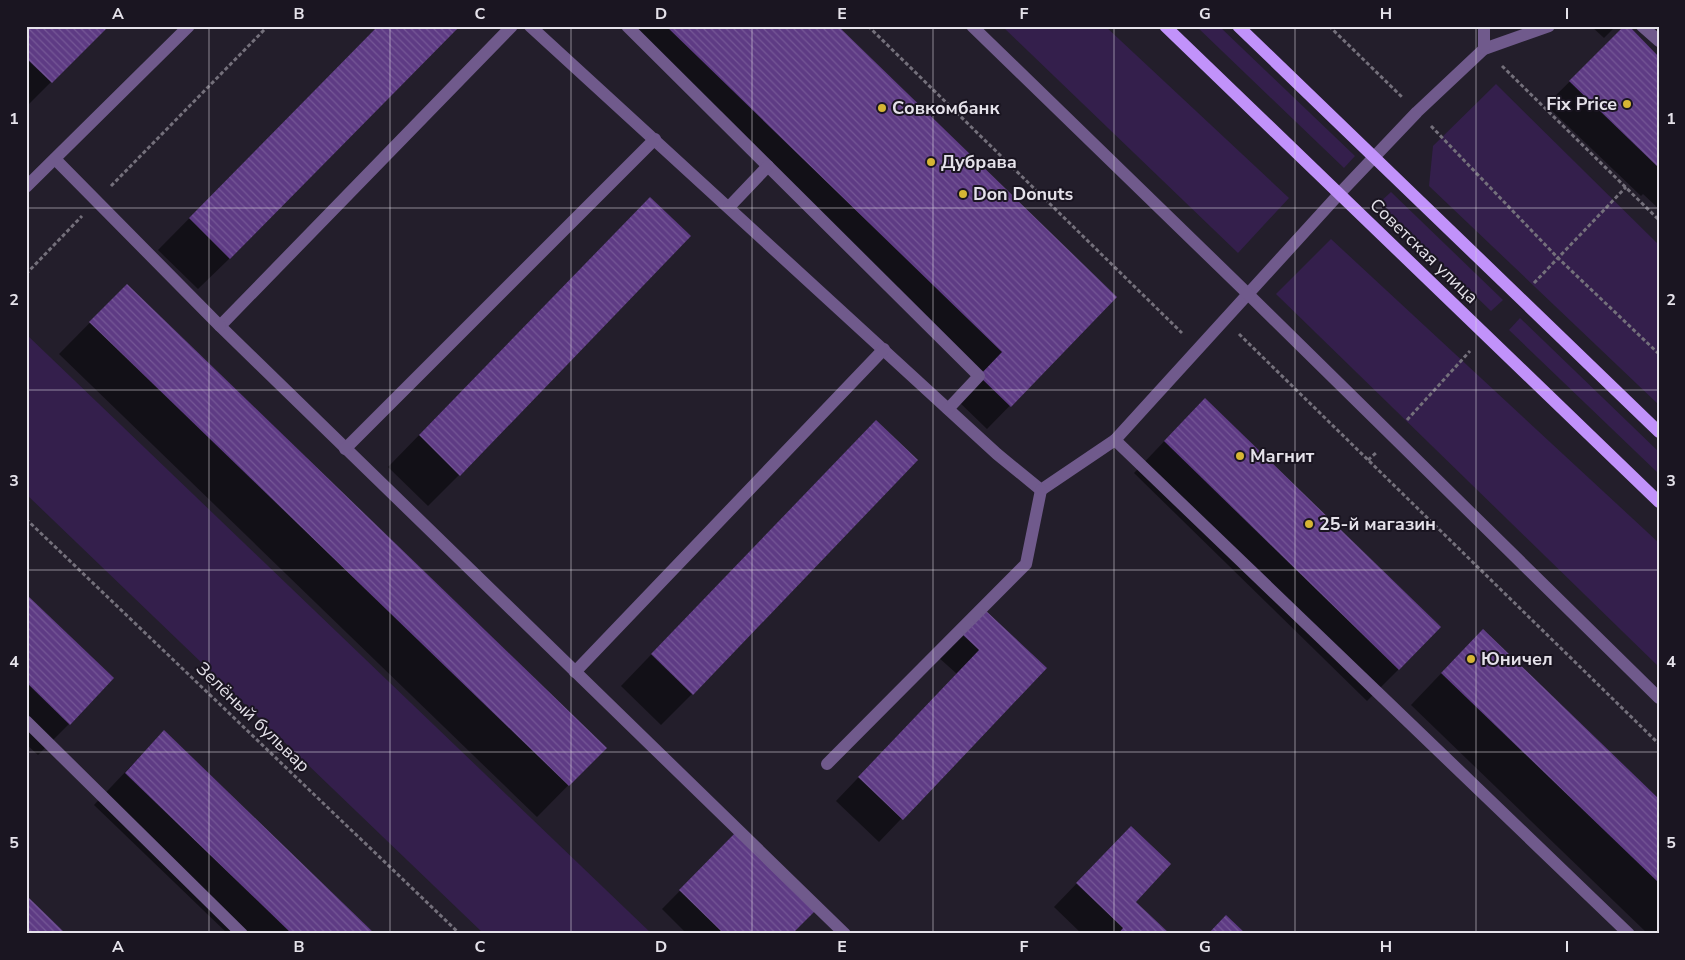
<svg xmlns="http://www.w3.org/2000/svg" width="1685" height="960" font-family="'Nunito Sans',sans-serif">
<defs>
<pattern id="building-back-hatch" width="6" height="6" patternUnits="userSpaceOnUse" patternTransform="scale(1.25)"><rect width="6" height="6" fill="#5e3b84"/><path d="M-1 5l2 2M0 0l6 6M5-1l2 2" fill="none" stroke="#755796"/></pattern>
</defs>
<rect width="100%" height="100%" fill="#231e2b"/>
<g fill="#341f4c">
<polygon points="1002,26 1105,26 1289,198 1238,253"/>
<polygon points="1196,26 1219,26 1355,156 1344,168"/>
<polygon points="1496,84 1659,245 1659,405 1429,186 1433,146"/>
<polygon points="1391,192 1503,300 1491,311 1379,203"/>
<polygon points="1331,239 1659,543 1659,667 1276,294"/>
<polygon points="1520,318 1659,452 1659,474 1509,330"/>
<polygon points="26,334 652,934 484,934 26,494"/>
</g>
<g fill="#0007">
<polygon points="107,26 26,107 26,31"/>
<polygon points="379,26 230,258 198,289 158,250"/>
<polygon points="619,26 836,26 1116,297 987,429 957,400 980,376"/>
<polygon points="1591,26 1616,26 1604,38"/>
<polygon points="1626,26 1659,59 1659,209 1643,194 1641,196 1546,105"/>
<polygon points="650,198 459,475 428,506 388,467"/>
<polygon points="127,285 605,748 537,817 59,354"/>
<polygon points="1174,431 1399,669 1367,701 1134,473"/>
<polygon points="845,453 692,694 661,725 621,686"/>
<polygon points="26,595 69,724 38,755 26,744"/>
<polygon points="961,634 1045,668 879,842 836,801 957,674 938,657"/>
<polygon points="1452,662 1659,800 1659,934 1648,934 1411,705"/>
<polygon points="164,731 373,934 228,934 94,805"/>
<polygon points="738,832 790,934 687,934 662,909"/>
<polygon points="1108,851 1134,902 1168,934 1082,934 1054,907"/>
</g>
<g fill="url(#building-back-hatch)">
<polygon points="29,26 109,26 52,83 26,58 26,29"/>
<polygon points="378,26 460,26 230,259 189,218"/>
<polygon points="666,26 838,26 1117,297 1011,407 979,376 1002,352"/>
<polygon points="1624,26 1629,26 1659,57 1659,168 1569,81"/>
<polygon points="650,197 691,236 460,476 419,435"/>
<polygon points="127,284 607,748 569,786 89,322"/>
<polygon points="1205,398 1441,627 1399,670 1164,441"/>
<polygon points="876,420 918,460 693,695 651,654"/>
<polygon points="26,594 114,678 70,725 26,682"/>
<polygon points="984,609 1047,668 903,820 858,777 979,650 961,633"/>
<polygon points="1483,629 1659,799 1659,883 1441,673"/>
<polygon points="164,730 375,934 292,934 125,773"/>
<polygon points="1131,826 1171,864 1136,902 1170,934 1118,934 1123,928 1076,883"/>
<polygon points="738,830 818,908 792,934 724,934 679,890"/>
<polygon points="26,895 66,934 26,934"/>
<polygon points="1226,915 1246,934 1208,934"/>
</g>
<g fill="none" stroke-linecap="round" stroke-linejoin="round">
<g stroke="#74707b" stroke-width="3" stroke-dasharray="4 2.5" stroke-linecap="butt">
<polyline points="868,26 1182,333"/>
<polyline points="1329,26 1402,97"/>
<polyline points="1502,66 1659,220"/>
<polyline points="1431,126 1558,258 1659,354"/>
<polyline points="111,186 268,26"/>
<polyline points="26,274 82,216"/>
<polyline points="1534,283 1626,187"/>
<polyline points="1239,334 1659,744"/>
<polyline points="1407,420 1470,351"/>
<polyline points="1368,460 1377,452"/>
<polyline points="26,519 460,934"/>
</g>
<g stroke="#705a8c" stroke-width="12">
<polyline points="512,26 220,326 845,934"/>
<polyline points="530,26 997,454 1041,490 1115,440 1340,193 1417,112 1484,49 1549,26"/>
<polyline points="627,26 979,376 948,409"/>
<polyline points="972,26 1248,294 1659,698"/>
<polyline points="1484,26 1484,49"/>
<polyline points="1642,26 1659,41"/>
<polyline points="55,159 220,326"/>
<polyline points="729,207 768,166"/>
<polyline points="1115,440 1629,934"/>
<polyline points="345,449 655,139"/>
<polyline points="575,672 884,349"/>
<polyline points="26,721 242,934"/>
<polyline points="827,764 1026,564 1041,490"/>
</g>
<polyline stroke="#705a8c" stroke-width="12" points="26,187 189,26"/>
<g stroke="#c192fa" stroke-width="12">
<polyline points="1165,26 1659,502"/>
<polyline points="1238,26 1659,432"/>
</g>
</g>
<path fill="none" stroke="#e5e2ea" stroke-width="1" stroke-opacity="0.55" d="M209,26V934M390,26V934M571,26V934M752,26V934M933,26V934M1114,26V934M1295,26V934M1476,26V934M26,208H1659M26,390H1659M26,570H1659M26,752H1659"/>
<g fill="#d6b534" stroke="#1a1521" stroke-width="2">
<circle cx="1627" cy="104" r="5"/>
<circle cx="882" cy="108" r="5"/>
<circle cx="931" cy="162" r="5"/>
<circle cx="963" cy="194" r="5"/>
<circle cx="1240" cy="456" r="5"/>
<circle cx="1309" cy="524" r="5"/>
<circle cx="1471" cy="659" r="5"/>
</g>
<g text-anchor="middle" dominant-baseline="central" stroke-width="4" stroke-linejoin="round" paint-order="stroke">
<g font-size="18" font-weight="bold" fill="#e5e2ea" stroke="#1a1521" text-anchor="start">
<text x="1617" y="104" text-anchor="end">Fix Price</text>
<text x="892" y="108">Совкомбанк</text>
<text x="941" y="162">Дубрава</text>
<text x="973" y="194">Don Donuts</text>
<text x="1250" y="456">Магнит</text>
<text x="1319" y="524">25-й магазин</text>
<text x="1481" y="659">Юничел</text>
</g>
<g font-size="18" fill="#e5e2ea" stroke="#1a1521">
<text transform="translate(1424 251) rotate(44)">Советская улица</text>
<text transform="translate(253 717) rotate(44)">Зелёный бульвар</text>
</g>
</g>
<rect width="1685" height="960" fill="none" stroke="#1a1521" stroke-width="55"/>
<rect x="28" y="28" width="1630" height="904" fill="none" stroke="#e5e2ea" stroke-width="2"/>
<g font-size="16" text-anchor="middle" font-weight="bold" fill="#e5e2ea">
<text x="118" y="19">A</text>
<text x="299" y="19">B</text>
<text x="480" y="19">C</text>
<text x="661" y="19">D</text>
<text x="842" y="19">E</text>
<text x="1024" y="19">F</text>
<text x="1205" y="19">G</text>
<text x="1386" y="19">H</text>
<text x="1567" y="19">I</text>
<text x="14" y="124">1</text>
<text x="1671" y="124">1</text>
<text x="14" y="305">2</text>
<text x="1671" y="305">2</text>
<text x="14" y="486">3</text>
<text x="1671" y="486">3</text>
<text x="14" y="667">4</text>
<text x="1671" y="667">4</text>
<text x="14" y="848">5</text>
<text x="1671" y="848">5</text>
<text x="118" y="952">A</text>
<text x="299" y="952">B</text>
<text x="480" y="952">C</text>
<text x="661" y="952">D</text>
<text x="842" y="952">E</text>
<text x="1024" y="952">F</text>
<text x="1205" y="952">G</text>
<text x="1386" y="952">H</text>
<text x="1567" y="952">I</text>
</g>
</svg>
